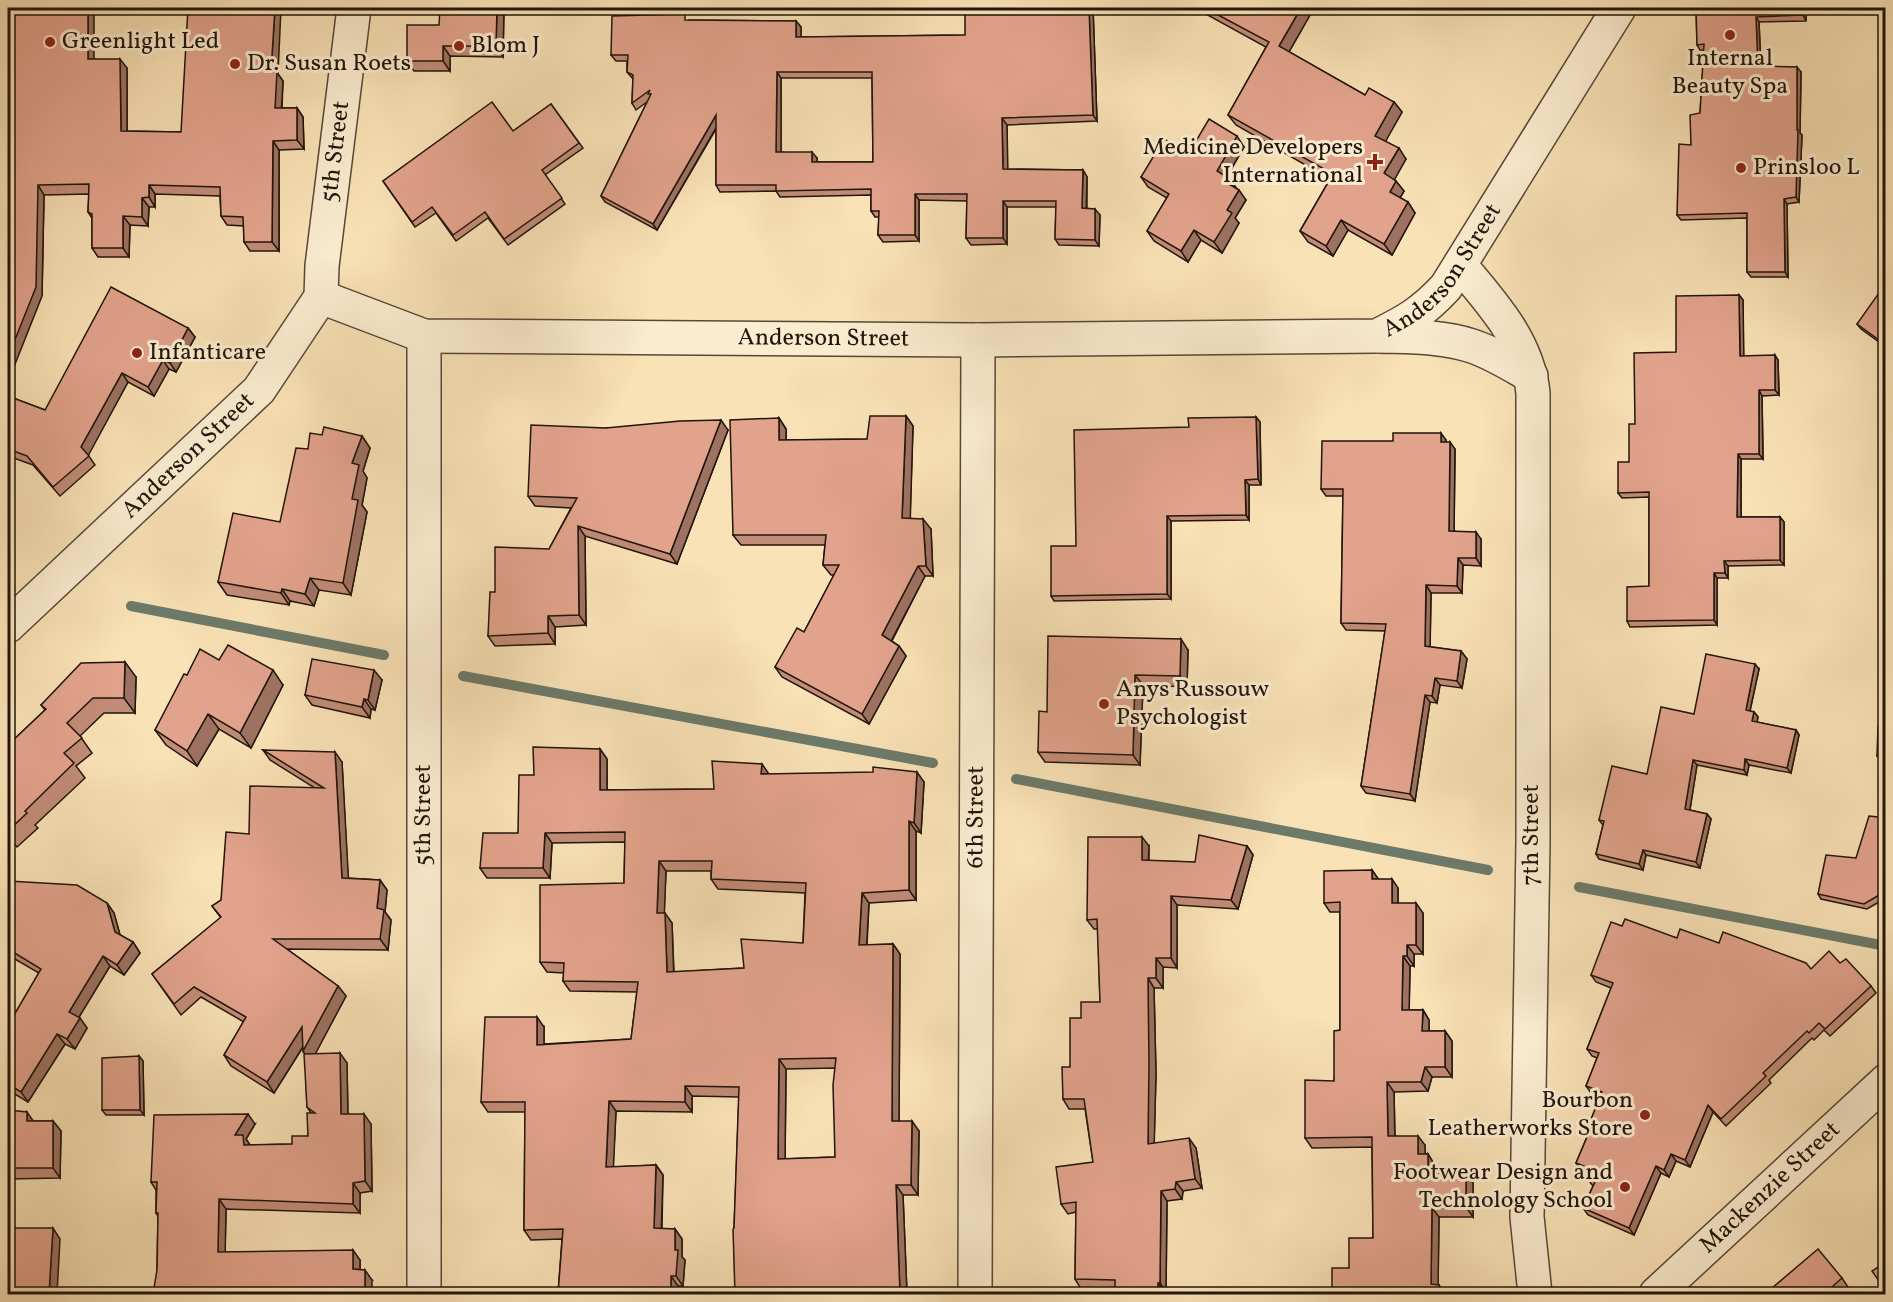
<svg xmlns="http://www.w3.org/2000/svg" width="1893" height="1302" font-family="Vollkorn,serif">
<rect width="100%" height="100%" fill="#f9e2b6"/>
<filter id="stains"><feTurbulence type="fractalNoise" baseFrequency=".00333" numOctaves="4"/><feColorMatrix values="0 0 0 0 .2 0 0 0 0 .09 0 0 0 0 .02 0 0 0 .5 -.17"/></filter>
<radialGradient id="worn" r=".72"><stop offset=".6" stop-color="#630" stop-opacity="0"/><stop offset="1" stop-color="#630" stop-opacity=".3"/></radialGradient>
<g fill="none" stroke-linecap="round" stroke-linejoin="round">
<g stroke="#6c7a6a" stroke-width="10">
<polyline points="131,606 384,655"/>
<polyline points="463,676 933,763"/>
<polyline points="1016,779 1488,870"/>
<polyline points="1579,887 1886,946"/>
</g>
<defs>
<g id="minor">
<path d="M1460,265C1492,303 1528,342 1533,393V841L1527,1217L1535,1294"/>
<path id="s1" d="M321,297L322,266L354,8"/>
<polyline points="424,336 424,1294"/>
<path d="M1379,336C1410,337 1442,336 1472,346C1493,353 1512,365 1531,376"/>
<path id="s2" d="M8,626L259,390L321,297L424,336L978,340L1377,336C1407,321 1423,312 1446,287L1619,8"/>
<path id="s3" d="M975,1294L978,340"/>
<path id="s4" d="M1656,1294L1886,1081"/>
</g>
</defs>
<use href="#minor" stroke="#574836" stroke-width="36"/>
<use href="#minor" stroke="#fbecd0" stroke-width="33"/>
</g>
<g fill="#c28c78" stroke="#21150b" stroke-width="1.5" fill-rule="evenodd">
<polygon points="504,8 503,57 450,56 450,71 414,71 407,61 439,25"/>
<path d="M1093,8L1097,121L1007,125V169L1083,170L1087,177V208L1100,215L1099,246L1059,245L1055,239L1056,207H1007V244L971,245L966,238L967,201L919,200V241L883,242L878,235L879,217H875L871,211V195L780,197L776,191L720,192L716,185V129L657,230L605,202L601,196L647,102L636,110L632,103L633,79L627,72V61H616L611,55L689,20L796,21L801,27V37L965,35ZM781,78H872L873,162H817V158L781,152Z"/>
<polygon points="1198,8 1314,8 1289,52 1365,95 1394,102 1402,112 1385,141 1406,159 1394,179 1404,191 1400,198 1408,202 1415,213 1392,255 1348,230 1333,256 1308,242 1300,231 1330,179 1236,125 1228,115 1266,47 1202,12"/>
<polygon points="1696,8 1806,8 1806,21 1759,22 1761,66 1801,72 1800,133 1802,135 1799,202 1787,204 1788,277 1751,277 1747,272 1747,218 1681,220 1677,215 1691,145 1700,113 1704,50 1700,50 1697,45"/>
<polygon points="94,59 127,68 127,131 181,132 278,74 283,81 282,108 297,108 303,117 304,149 279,150 279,251 250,251 244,242 244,226 227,225 221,216 220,196 155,194 155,207 149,207 148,226 130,225 129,257 98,257 92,248 92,218 88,212 89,194 44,195 42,296 9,126 12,61"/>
<polygon points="551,104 583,148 545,175 565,204 508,245 488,218 456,241 436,213 415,227 383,181 513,131"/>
<polygon points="1244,147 1227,177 1246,200 1235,218 1239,223 1222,253 1201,240 1188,262 1154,241 1147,231 1167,198 1148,187 1141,177 1189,153"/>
<polygon points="1886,294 1886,347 1861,329 1857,324"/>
<polygon points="1739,295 1743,300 1743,356 1778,360 1779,395 1762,396 1763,459 1741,459 1741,517 1780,517 1784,522 1784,565 1728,566 1728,578 1717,578 1717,625 1630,627 1627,621 1649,586 1649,497 1622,498 1618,493 1629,462 1676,352"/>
<polygon points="188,328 195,337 176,372 169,369 154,396 128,382 88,455 95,465 60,496 33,465 8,456 8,396 45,410"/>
<polygon points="906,416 913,426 910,518 931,529 933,576 925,576 892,641 899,646 906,656 869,724 782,677 775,667 804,632 834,575 831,575 823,565 825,545 741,545 733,535 779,418 786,429 786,440 867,439"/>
<polygon points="1256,417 1260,422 1261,485 1249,485 1249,520 1171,521 1171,599 1054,601 1051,596 1076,546"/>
<polygon points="606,428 728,430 677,564 585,536 586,625 555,627 555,644 495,646 488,636 495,592 549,549 571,508 535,506 528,496"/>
<polygon points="322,435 362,436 370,448 363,471 367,478 362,505 367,512 351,595 319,590 314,606 290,601 289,605 227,595 218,582 280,522 308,449"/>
<polygon points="1446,440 1446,442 1455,449 1454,531 1481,539 1481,566 1463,565 1462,593 1431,593 1430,647 1461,651 1467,659 1462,688 1440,685 1437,703 1430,702 1415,801 1366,793 1361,786 1385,631 1346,630 1341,623 1343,496 1326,496 1321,489 1393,441"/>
<polygon points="1188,650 1187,687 1143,685 1140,765 1045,762 1038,752 1047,712"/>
<polygon points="219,660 283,685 251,748 219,729 197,766 166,745 155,730 187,675"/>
<polygon points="1759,669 1750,711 1754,712 1758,717 1757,722 1796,730 1799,735 1791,773 1749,765 1747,775 1697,765 1690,810 1707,814 1711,819 1700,868 1646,855 1643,870 1599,859 1596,854 1603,825 1599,820 1647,774 1694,714"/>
<polygon points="136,677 135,713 104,713 80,736 92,753 76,766 85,778 35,825 38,828 17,847 8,837 8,745 45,710 41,705"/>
<polygon points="382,680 375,710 371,709 370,718 312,705 305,695"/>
<polygon points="1886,727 1886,762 1881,761 1877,756"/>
<path d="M600,749L607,759V790L714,789L769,774L924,782L921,833L916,831V900L869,903L867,945L893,944L900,954L899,1121L919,1131L918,1195H903L907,1294H735L734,1228L739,1097L692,1096V1112L616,1111L613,1167L656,1165L663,1175L662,1229H675L682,1239V1257L685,1260L683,1286H678V1294H558L562,1239L531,1240L524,1230L525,1112H488L481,1102L544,1027V1044L631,1039L637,992L570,991L563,981L564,973L547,972L540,962L624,883L625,842L552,843L550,878H487L480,868L518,833L534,775ZM666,871H711V879L718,889L805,893L803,943L744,968L674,972L672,923L664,913ZM835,1068V1157L785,1159L786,1069Z"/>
<polygon points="263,750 342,762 348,878 380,880 387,890 385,912 391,920 388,950 287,949 338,986 346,996 315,1054 347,1063 348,1114 371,1124 372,1191 360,1193 360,1213 226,1209 225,1252 360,1260 360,1270 372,1280 157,1270 158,1216 156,1213 156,1190 151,1182 255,1124 246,1139 250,1145 292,1144 308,1136 311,1113 307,1107 305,1054 303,1047 274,1093 231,1066 224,1055 244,1022 201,997 181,1015 152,974 221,918 212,906 221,900 249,834 315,788 270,760"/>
<polygon points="1886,818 1886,898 1867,909 1821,899 1818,894 1856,858"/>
<polygon points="1149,846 1149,861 1195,862 1247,846 1253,855 1238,909 1177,905 1177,968 1163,967 1163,988 1154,988 1156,1074 1154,1143 1196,1148 1202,1188 1183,1191 1182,1199 1167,1201 1166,1292 1115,1289 1081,1289 1075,1279 1076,1212 1068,1214 1061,1204 1093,1162 1085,1109 1069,1109 1063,1099 1081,1018 1100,1002 1098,929 1094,929 1087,920"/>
<polygon points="1372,870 1378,879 1398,888 1398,903 1423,913 1423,954 1414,954 1414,966 1410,966 1409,1010 1423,1010 1429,1020 1429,1031 1445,1031 1452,1041 1452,1077 1432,1077 1428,1091 1394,1092 1395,1136 1425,1145 1425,1154 1428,1154 1434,1164 1434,1174 1466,1173 1473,1183 1473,1217 1439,1217 1438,1285 1349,1268 1373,1238 1372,1147 1312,1148 1305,1138 1334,1081 1340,1030 1340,912 1330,912 1324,903"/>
<polygon points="8,881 107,903 114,913 120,935 133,942 140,953 124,975 110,966 79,1017 87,1028 75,1049 65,1044 28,1102 8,1090 8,1021 10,1022 39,973 8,955"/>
<polygon points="1622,926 1677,938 1719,943 1811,969 1840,963 1871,986 1876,993 1830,1036 1824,1030 1814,1040 1812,1038 1769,1080 1771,1083 1726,1126 1713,1112 1690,1167 1676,1161 1669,1177 1661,1173 1634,1235 1588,1215 1583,1208 1593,1186 1587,1178 1589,1174 1581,1170 1576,1163 1592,1125 1590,1122 1600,1097 1591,1093 1586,1086 1597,1058 1592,1056 1587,1049 1611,988 1596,982 1591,975"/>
<polygon points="139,1056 143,1061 144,1115 106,1115 102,1110"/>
<polygon points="8,1110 33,1121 53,1121 61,1131 60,1178 8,1179"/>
<polygon points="1842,1278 1848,1287 1840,1294 1765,1294"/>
</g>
<g fill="#9e7262" stroke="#21150b" stroke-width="1.5">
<polygon points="88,8 94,8 94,68 88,59"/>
<polygon points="275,8 281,8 278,74 283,81 281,117 275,108 271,72"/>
<polygon points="497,8 504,8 503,57 496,46"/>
<polygon points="1089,8 1093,8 1097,121 1093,115"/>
<polygon points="1301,8 1314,8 1286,57 1279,46"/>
<polygon points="1803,8 1806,8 1806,21 1803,15"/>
<polygon points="1756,17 1759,22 1761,71 1758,66"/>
<polygon points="796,21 801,27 801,43 796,37"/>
<polygon points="443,46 450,56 450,71 443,61"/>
<polygon points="120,59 127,68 127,140 121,131"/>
<polygon points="1797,67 1801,72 1800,133 1802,135 1799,202 1796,197"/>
<polygon points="777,72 781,78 781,159 776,152"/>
<polygon points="1394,102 1402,112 1383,146 1375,136"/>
<polygon points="297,108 303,117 304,149 297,140"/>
<polygon points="716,115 720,121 657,230 653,224"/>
<polygon points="1002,118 1007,125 1008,175 1003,169"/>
<polygon points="1237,136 1244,147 1224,181 1217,171"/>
<polygon points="273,141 279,150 279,251 272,242"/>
<polygon points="1399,148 1406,159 1392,184 1384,173"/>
<polygon points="812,152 817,158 817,169 812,162"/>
<polygon points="1083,170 1087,177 1086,214 1082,208"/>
<polygon points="1230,179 1237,189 1227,183"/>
<polygon points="1396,181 1404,191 1397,203 1390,192"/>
<polygon points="38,185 44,195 42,296 8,382 8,357"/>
<polygon points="149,185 155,194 155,207 149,197"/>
<polygon points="1239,190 1246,200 1235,218 1239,223 1222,253 1214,242 1227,210"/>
<polygon points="915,194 919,200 919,241 915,235"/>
<polygon points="142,198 149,207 148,226 142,217"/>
<polygon points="1784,199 1787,204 1788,277 1785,272"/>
<polygon points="1003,201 1007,207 1007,244 1003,238"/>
<polygon points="1408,202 1415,213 1392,255 1384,244"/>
<polygon points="1095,209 1100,215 1099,246 1095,240"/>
<polygon points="123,216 130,225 129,257 123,248"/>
<polygon points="1341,220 1348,230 1333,256 1326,246"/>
<polygon points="1194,230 1201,240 1188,262 1181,251"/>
<polygon points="1739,295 1743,300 1744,361 1740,356"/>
<polygon points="188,328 195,337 176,372 170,363"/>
<polygon points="1775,355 1778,360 1779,395 1775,390"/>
<polygon points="163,360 169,369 154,396 148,387"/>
<polygon points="122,373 128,382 88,456 81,447"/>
<polygon points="1759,390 1762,396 1763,459 1759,454"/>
<polygon points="906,416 913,426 910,528 902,518"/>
<polygon points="1256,417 1260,422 1261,485 1258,479"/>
<polygon points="779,418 786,429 786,450 779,440"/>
<polygon points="721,420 728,430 677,564 670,554"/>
<polygon points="1441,433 1446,440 1446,449 1441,442"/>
<polygon points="362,436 370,448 363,471 367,478 362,505 367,512 351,595 343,583 352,499 352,463"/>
<polygon points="1450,442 1455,449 1454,538 1449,531"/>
<polygon points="1738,454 1741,459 1741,522 1737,517"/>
<polygon points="1245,480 1249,485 1249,520 1246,515"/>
<polygon points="1167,516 1171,521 1171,599 1167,594"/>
<polygon points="1780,517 1784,522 1784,565 1780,560"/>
<polygon points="923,519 931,529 933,576 926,566"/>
<polygon points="578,526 585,536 586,625 579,615"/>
<polygon points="1476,532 1481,539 1481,566 1476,558"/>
<polygon points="1458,558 1463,565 1462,593 1457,586"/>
<polygon points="1724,561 1728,566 1728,578 1725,573"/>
<polygon points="918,566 925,576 889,645 882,635"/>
<polygon points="1714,573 1717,578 1717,625 1714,620"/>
<polygon points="310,578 319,590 314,606 305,594"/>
<polygon points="1426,585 1431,593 1430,653 1425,646"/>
<polygon points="282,589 290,601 289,605 281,593"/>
<polygon points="548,616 555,627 555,644 548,633"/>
<polygon points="1181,639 1188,650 1187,687 1180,676"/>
<polygon points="899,646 906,656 869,724 862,714"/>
<polygon points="1461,651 1467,659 1462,688 1457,681"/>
<polygon points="125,662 136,677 135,713 124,698"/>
<polygon points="1755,664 1759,669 1749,715 1746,710"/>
<polygon points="273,670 283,685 251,748 240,733"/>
<polygon points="374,670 382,680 375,710 368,700"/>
<polygon points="1135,675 1143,685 1140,765 1133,755"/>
<polygon points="1435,678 1440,685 1437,703 1432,696"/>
<polygon points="1425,695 1430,702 1415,801 1410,794"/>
<polygon points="364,699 371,709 370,718 362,707"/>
<polygon points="1754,712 1758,717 1756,726 1752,721"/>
<polygon points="208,714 219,729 197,766 187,751"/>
<polygon points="1796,730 1799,735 1791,773 1787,768"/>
<polygon points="600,749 607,759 607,800 600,790"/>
<polygon points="335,752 342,762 349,888 342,878"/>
<polygon points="1745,759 1749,765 1747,775 1744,770"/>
<polygon points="1693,760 1697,765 1689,815 1685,809"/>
<polygon points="762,764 769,774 761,774"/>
<polygon points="917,772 924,782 921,833 914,823"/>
<polygon points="1707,814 1711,819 1700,868 1696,862"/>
<polygon points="909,821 916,831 916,900 909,890"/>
<polygon points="545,833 552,843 550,878 543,868"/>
<polygon points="1142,837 1149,846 1148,870 1142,860"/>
<polygon points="1247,846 1253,855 1238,909 1231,900"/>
<polygon points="1643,850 1646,855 1643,870 1639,864"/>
<polygon points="659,861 666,871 664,923 657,913"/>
<polygon points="1372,870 1379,880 1372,879"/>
<polygon points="1392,879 1398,888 1398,913 1392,903"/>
<polygon points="380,880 387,890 385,912 391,920 388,950 380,939 377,908"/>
<polygon points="862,893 869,903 866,955 859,945"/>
<polygon points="1171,896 1177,905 1177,968 1171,958"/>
<polygon points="107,903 114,913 122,942 115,932"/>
<polygon points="1416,903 1423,913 1423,954 1416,945"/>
<polygon points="665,913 672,923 674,982 667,972"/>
<polygon points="133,942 140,953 124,975 117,965"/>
<polygon points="893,944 900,954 899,1131 892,1121"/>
<polygon points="1407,945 1414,954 1414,966 1407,956"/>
<polygon points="103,956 110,966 76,1022 69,1012"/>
<polygon points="1403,956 1410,966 1409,1020 1402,1010"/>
<polygon points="1156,958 1163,967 1163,988 1156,978"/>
<polygon points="1148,978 1154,988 1156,1074 1154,1154 1148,1144"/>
<polygon points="338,986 346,996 311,1062 303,1051"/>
<polygon points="1423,1010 1429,1020 1429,1041 1422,1031"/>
<polygon points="537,1017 544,1027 544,1055 537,1045"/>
<polygon points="80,1018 87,1028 75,1049 67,1039"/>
<polygon points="302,1027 309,1037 274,1093 267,1082"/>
<polygon points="1445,1031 1452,1041 1452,1077 1445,1067"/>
<polygon points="57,1034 65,1044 28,1102 21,1092"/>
<polygon points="340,1053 347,1063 348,1124 341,1114"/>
<polygon points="139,1056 143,1061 144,1115 140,1110"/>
<polygon points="779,1059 786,1069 785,1169 778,1159"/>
<polygon points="1425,1067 1432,1077 1428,1091 1421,1082"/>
<polygon points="1387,1082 1394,1092 1395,1146 1388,1136"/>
<polygon points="685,1086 692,1096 692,1112 685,1102"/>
<polygon points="609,1101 616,1111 613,1177 606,1167"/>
<polygon points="1708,1105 1713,1112 1690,1167 1685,1160"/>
<polygon points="27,1112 34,1122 27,1121"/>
<polygon points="248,1114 255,1124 246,1139 250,1145 251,1155 235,1135"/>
<polygon points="364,1114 371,1124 372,1191 365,1181"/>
<polygon points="53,1121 61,1131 60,1178 53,1168"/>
<polygon points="912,1121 919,1131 918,1195 911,1185"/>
<polygon points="1418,1136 1425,1145 1425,1164 1418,1154"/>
<polygon points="1189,1138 1196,1148 1202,1188 1195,1179"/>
<polygon points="1428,1154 1434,1164 1434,1183 1428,1174"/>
<polygon points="1671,1154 1676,1161 1669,1177 1664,1170"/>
<polygon points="656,1165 663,1175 661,1238 654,1228"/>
<polygon points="1656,1166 1661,1173 1634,1235 1629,1228"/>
<polygon points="1466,1173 1473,1183 1473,1217 1466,1207"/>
<polygon points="1176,1182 1183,1191 1182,1199 1175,1189"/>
<polygon points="353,1183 360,1193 360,1213 353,1204"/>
<polygon points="896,1185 903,1195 907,1294 900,1294"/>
<polygon points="1161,1191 1167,1201 1166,1292 1160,1283"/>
<polygon points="219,1199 226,1209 225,1262 218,1252"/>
<polygon points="1432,1208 1439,1217 1438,1294 1431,1284"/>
<polygon points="53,1228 60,1239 57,1294 49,1294"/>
<polygon points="675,1229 682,1239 682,1257 685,1260 683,1286 676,1276"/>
<polygon points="353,1250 360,1260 360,1279 353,1269"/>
<polygon points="365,1270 372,1280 372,1294 365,1294"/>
<polygon points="671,1276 678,1286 678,1294 673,1294 671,1292"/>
<polygon points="1158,1283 1165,1292 1165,1294 1158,1294"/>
<polygon points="1439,1285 1445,1294 1438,1294"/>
</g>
<g fill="#e2a38c" stroke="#21150b" stroke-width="1.5" fill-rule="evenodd">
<polygon points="12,8 88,8 88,59 120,59 121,131 181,132 188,8 275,8 271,72 277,72 275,108 297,108 297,140 273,141 272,242 244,242 243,217 221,216 220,187 149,185 149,197 142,198 142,217 123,216 123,248 92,248 92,214 88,212 89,184 38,185 36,287 8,357 8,126 9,126 9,61 12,61"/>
<polygon points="440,8 497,8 496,46 443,46 443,61 407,61 407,25 439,25"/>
<path d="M965,8H1089L1093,115L1002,118L1003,169L1083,170L1082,208L1095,209V240L1055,239L1056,201H1003V238H966L967,194H915V235H878L879,211H871V189L776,191V185H716V115L653,224L601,196L651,94H648L650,90L632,103L633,75L627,72L628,55H611L612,16L685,14V20L796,21V37L965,35ZM777,72H872L873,162H812V152H776Z"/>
<polygon points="1205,8 1301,8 1279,46 1365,95 1369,88 1394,102 1375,136 1399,148 1384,173 1396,181 1390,192 1408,202 1384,244 1341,220 1326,246 1300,231 1333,174 1228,115 1269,42"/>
<polygon points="1696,8 1803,8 1803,15 1756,17 1758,66 1797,67 1797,130 1798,130 1796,197 1784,199 1785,272 1747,272 1747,213 1677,215 1679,144 1691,145 1690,115 1700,113 1704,44 1697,45"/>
<polygon points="492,102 513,131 551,104 579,143 542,170 562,198 504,239 485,212 453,235 432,207 412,222 383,181"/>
<polygon points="1209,119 1237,136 1217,171 1230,179 1227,183 1239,190 1227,210 1232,213 1214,242 1194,230 1181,251 1147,231 1169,194 1141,177 1164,139 1189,153"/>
<polygon points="111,287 188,328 170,363 163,360 148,387 122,373 81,447 89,456 53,487 27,456 8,449 8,396 45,410"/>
<polygon points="1881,290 1886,294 1886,345 1857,324"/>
<polygon points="1739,295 1740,356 1775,355 1775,390 1759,390 1759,454 1738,454 1737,517 1780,517 1780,560 1724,561 1725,573 1714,573 1714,620 1627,621 1627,587 1649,586 1649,492 1618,493 1618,462 1629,462 1629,424 1635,424 1634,353 1676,352 1676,296"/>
<polygon points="870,416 906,416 902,518 923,519 926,566 918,566 882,635 899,646 862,714 775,667 797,628 804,632 839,565 823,565 826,535 733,535 730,420 779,418 779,440 867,439"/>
<polygon points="1256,417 1258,479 1245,480 1246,515 1167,516 1167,594 1051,596 1051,546 1076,546 1074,430 1189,427 1188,418"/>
<polygon points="721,420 670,554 578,526 579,615 548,616 548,633 488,636 490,592 495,592 495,547 549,549 577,498 528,496 531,425 606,428 680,421"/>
<polygon points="324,427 362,436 352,463 359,465 352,499 358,500 343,583 310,578 305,594 282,589 281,593 218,582 233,513 280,522 296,448 308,449 310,433 322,435"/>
<polygon points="1393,433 1441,433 1441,442 1450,442 1449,531 1476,532 1476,558 1458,558 1457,586 1426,585 1425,646 1461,651 1457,681 1435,678 1432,696 1425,695 1410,794 1361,786 1386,624 1341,623 1343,489 1321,489 1322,441 1393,441"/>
<polygon points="1048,636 1181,639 1180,676 1135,675 1133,755 1038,752 1039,711 1047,712"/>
<polygon points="228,645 273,670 240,733 208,714 187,751 155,730 184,674 187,675 200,649 219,660"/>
<polygon points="1706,654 1755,664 1746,710 1754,712 1752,721 1796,730 1787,768 1745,759 1744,770 1693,760 1685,809 1707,814 1696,862 1643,850 1639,864 1596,854 1604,821 1599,820 1612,766 1647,774 1661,707 1694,714"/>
<polygon points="312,659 374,670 368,700 364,699 362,707 305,695"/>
<polygon points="125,662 124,698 93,698 67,723 82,738 64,753 74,763 25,811 27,813 8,831 8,745 46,709 41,705 81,663"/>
<polygon points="1878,727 1886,727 1886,756 1877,756"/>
<path d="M533,747L600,749V790L714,789L712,761L762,764L761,774L873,772V767L917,772L914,823L909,821V890L862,893L859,945L893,944L892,1121H912L911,1185H896L900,1294H832V1288L813,1294H735L733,1229L734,1228L739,1087L685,1086V1102L609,1101L606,1167L656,1165L654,1228L675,1229V1250H678L676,1276H671V1292H652V1294H558L563,1229L524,1230L525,1102H481L485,1017H537V1045L631,1039L638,982L563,981L564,963L540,962V885L624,883L625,832L545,833L543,868H480L483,833H518L519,775H534ZM659,861H712L711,879L806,883L803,943L741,939L744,968L667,972L665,913H657ZM836,1058L833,1085L835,1157L778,1159L779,1059Z"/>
<polygon points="263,750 335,752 342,878 380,880 377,908 384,910 380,939 273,939 338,986 303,1051 302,1027 267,1082 224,1055 246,1017 194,987 174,1004 152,974 221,917 212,906 221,900 226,832 249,834 250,786 324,788"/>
<polygon points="1869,816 1886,818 1886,891 1864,904 1818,894 1826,855 1856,858"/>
<polygon points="1199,835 1247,846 1231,900 1171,896 1171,958 1156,958 1156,978 1148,978 1149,1064 1148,1144 1189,1138 1195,1179 1176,1182 1175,1189 1161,1191 1160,1283 1158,1283 1158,1294 1115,1294 1115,1280 1075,1279 1076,1202 1061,1204 1056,1167 1093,1162 1084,1099 1063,1099 1062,1067 1070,1067 1070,1018 1081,1018 1081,1002 1100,1002 1097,919 1087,920 1088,837 1142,837 1142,860 1195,862"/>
<polygon points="1372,870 1372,879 1392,879 1392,903 1416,903 1416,945 1407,945 1407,956 1403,956 1402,1010 1423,1010 1422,1031 1445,1031 1445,1067 1425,1067 1421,1082 1387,1082 1388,1136 1418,1136 1418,1154 1428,1154 1428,1174 1466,1173 1466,1207 1432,1208 1431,1284 1439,1285 1438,1294 1332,1294 1332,1268 1349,1268 1349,1238 1373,1238 1372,1137 1305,1138 1305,1080 1334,1081 1334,1031 1340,1030 1340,902 1324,903 1324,871"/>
<polygon points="8,881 77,885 107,903 115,932 133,942 117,965 103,956 69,1012 80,1018 67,1039 57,1034 21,1092 8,1084 8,1021 10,1022 41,969 8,949"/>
<polygon points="1625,919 1677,938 1680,929 1719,943 1723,932 1806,963 1811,969 1829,951 1840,963 1846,959 1871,986 1825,1029 1819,1023 1809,1033 1807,1031 1763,1073 1766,1076 1721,1119 1708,1105 1685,1160 1671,1154 1664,1170 1656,1166 1629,1228 1583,1208 1595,1182 1587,1178 1591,1169 1576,1163 1593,1123 1590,1122 1602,1092 1586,1086 1599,1053 1587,1049 1613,983 1591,975 1611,922 1622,926"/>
<polygon points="340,1053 341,1114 364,1114 365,1181 353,1183 353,1204 219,1199 218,1252 353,1250 353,1269 365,1270 365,1294 153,1294 157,1270 158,1213 156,1213 157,1182 151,1182 154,1115 248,1114 235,1135 243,1135 244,1145 292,1144 292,1136 308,1136 307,1113 315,1113 307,1107 304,1054"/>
<polygon points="139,1056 140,1110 102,1110 102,1058"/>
<polygon points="8,1110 27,1112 27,1121 53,1121 53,1168 8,1168"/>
<polygon points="8,1228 53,1228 49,1294 8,1294"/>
<polygon points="1818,1249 1842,1278 1824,1294 1765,1294"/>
<polygon points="1886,1262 1886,1291 1872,1271"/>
</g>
<g fill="#8f2418" stroke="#fbecd0" stroke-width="2">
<circle cx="1730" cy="35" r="6"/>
<circle cx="50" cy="42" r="6"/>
<circle cx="459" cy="46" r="6"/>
<circle cx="235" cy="64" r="6"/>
<path d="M1372 153h6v6h6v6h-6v6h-6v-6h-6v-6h6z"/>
<circle cx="1741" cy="168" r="6"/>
<circle cx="137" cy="353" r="6"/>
<circle cx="1104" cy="704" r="6"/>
<circle cx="1645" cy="1115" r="6"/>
<circle cx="1625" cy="1187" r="6"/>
</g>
<g text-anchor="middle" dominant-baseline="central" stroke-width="6" stroke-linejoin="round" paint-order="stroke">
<g font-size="24" fill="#21150b" stroke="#fbecd0" text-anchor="start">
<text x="62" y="42">Greenlight Led</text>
<text x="471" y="46">Blom J</text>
<text x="1730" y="59" text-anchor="middle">Internal<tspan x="1730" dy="28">Beauty Spa</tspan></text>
<text x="247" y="64">Dr. Susan Roets</text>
<text x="1363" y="148" text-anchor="end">Medicine Developers<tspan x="1363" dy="28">International</tspan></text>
<text x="1753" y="168">Prinsloo L</text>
<text x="149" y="353">Infanticare</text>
<text x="1116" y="690">Anys Russouw<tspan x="1116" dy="28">Psychologist</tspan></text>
<text x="1633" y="1101" text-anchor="end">Bourbon<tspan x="1633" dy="28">Leatherworks Store</tspan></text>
<text x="1613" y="1173" text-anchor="end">Footwear Design and<tspan x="1613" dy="28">Technology School</tspan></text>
</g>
<g font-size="24" fill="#21150b" stroke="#fbecd0">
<text stroke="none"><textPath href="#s1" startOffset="146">5th Street</textPath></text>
<text stroke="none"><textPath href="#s2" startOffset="1614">Anderson Street</textPath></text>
<text stroke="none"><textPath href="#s2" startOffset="966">Anderson Street</textPath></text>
<text stroke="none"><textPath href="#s2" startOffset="248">Anderson Street</textPath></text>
<text transform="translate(424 815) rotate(-90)">5th Street</text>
<text stroke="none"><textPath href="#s3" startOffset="477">6th Street</textPath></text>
<text transform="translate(1532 835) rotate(-90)">7th Street</text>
<text stroke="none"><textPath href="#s4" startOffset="156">Mackenzie Street</textPath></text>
</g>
</g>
<rect width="1893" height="1302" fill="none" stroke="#f9e2b6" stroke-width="30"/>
<rect x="9" y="9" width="1875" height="1284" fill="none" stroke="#21150b" stroke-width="3"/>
<rect x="15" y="15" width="1863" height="1272" fill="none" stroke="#21150b" stroke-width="1.5"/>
<rect width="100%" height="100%" filter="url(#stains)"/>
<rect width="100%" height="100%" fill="url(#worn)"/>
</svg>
